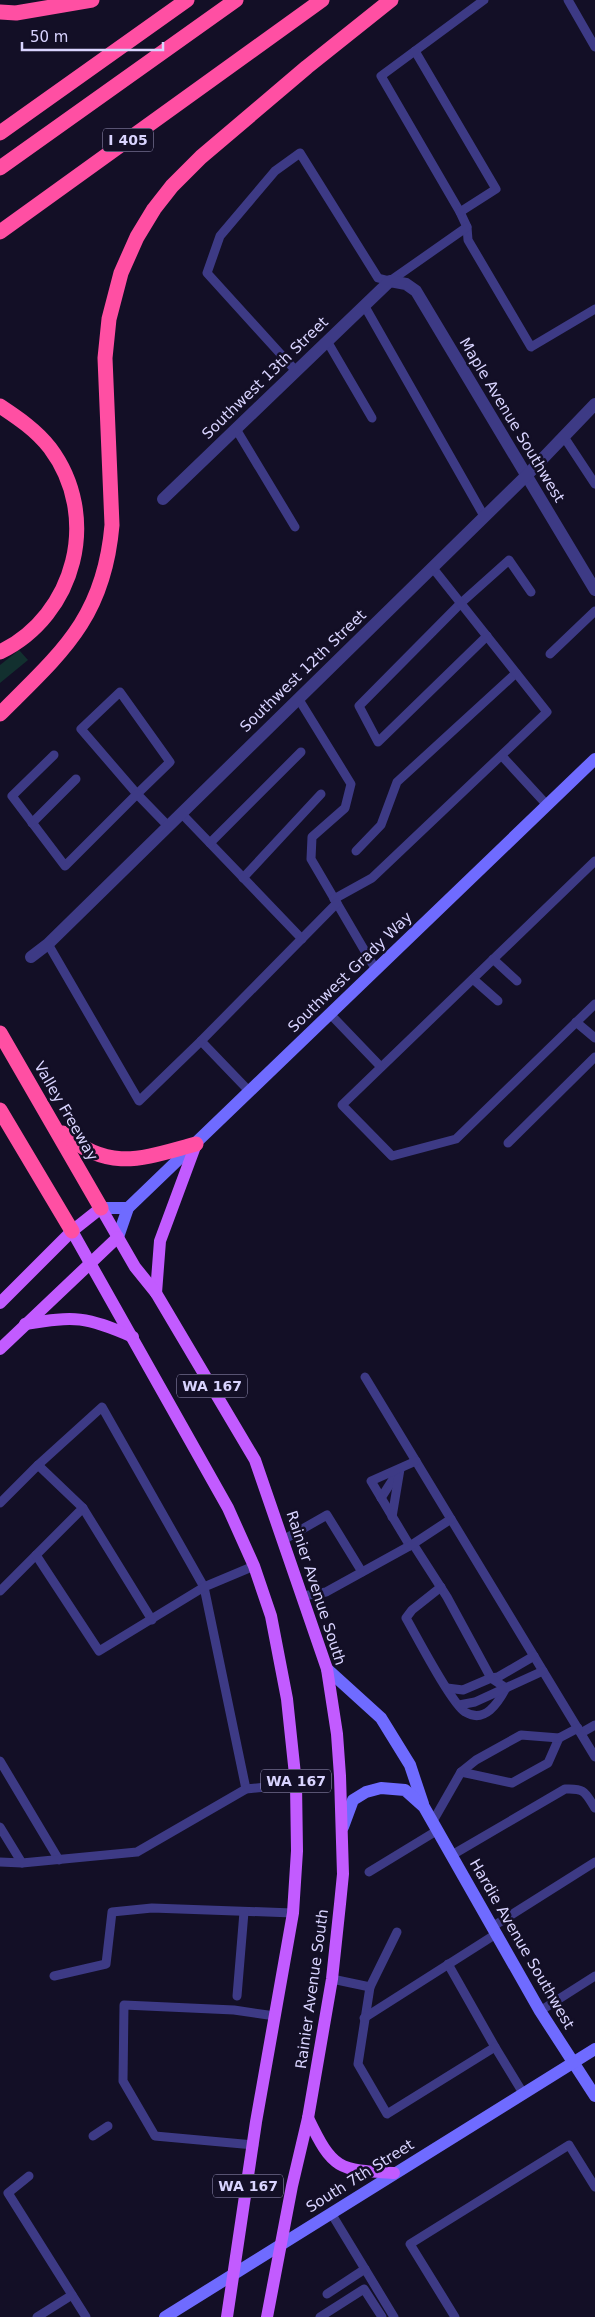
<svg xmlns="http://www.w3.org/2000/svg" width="595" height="2317" font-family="'DejaVu Sans',sans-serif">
<rect width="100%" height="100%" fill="#130f26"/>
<polygon fill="#12302f" points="19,650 28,660 0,683 0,665"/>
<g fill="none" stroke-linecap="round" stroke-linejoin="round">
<g stroke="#3d3a85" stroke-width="9">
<polyline points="484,0 381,76 460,212 467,227 468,240 531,347 595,309"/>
<polyline points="568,0 595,47"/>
<polyline points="415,51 496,189 460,212"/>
<polyline points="364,305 484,516"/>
<polyline points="327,341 372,418"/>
<polyline points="296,371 207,273 220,236 275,171 300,153 378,278 390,281 467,227"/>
<polyline points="236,429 295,527"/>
<polyline points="564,437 595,484"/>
<polyline points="487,636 378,742 359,706 461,603 509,560 531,592"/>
<polyline points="550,654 595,611"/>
<polygon points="120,692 170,762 137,794 81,729"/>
<polyline points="298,698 351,784 345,808 312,837 311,859 376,970"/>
<polyline points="54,755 12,796 65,866 137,794 168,826"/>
<polyline points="502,756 547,805"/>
<polyline points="181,813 302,939"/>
<polyline points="32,823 76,779"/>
<polyline points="210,843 301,752"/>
<polyline points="356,851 381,825 397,782 516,673"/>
<polyline points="595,861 342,1105 392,1156 456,1139 595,1004"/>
<polyline points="243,878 321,794"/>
<polyline points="334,899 372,878 547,712 432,567"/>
<polyline points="48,944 139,1101 201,1041 250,1092"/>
<polyline points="493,959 517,981"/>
<polyline points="473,979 498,1001"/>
<polyline points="330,1014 381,1067"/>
<polyline points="576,1022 595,1038"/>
<polyline points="201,1041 337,903"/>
<polyline points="508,1143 595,1057"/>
<polyline points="365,1377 595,1757"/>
<polyline points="38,1465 102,1407 204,1587 246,1789"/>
<polyline points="381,1498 397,1473"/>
<polyline points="0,1503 38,1465 83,1508 0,1591"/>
<polyline points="83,1508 152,1620"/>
<polyline points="392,1517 400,1469"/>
<polyline points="283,1540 327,1515 362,1572"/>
<polyline points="413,1544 447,1597 491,1678 498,1677 534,1656"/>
<polyline points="410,1546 371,1481 416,1461"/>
<polyline points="36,1555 99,1651 204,1587 254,1566"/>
<path d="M441,1587L412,1610L406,1618C417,1637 451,1703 465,1712C485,1724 498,1703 506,1688"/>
<polyline points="303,1596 326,1592 413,1544 451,1519"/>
<polyline points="447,1688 463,1690 491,1678 506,1688"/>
<polyline points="459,1705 475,1702 543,1671"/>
<polyline points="581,1733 595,1725"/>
<polyline points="0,1761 59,1860"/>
<polyline points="461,1772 512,1783 548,1763 559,1738"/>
<polyline points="433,1821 461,1772 476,1760 521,1735 559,1738 578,1728"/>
<polyline points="0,1827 22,1863"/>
<path d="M452,1855L565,1789C585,1788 585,1792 595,1808"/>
<polyline points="0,1862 22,1863 137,1852 246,1789 296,1784"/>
<polyline points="369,1872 438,1830"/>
<polyline points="492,1927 595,1862"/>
<polyline points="54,1976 106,1964 112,1912 152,1908 293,1913"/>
<polyline points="332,1979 370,1987 358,2064 387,2114 495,2047 448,1964"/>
<polyline points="370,1987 397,1932"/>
<polyline points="237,1996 244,1912"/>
<polyline points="540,2011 595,1976"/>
<polyline points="364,2018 496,1934"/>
<polyline points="495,2047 523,2093"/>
<polyline points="93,2136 108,2126"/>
<polyline points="254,2145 155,2136 123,2081 124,2005 234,2010 275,2016"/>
<polyline points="29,2176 8,2193 86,2317"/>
<polyline points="331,2213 394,2317"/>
<polyline points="327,2294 365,2269"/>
<polyline points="37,2317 72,2295"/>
<polyline points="320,2317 364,2289 382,2317"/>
<polyline points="455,2317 410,2244 569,2145 595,2187"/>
</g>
<g stroke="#3d3a85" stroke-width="12">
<polyline points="163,499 390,281 406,284 416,291 595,590"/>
<polyline points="31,957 48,944 526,476 595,404"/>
</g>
<g stroke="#6f6bff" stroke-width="12">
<polyline points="101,1208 128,1208"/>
<polyline points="118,1237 128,1208 595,759"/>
<polyline points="327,1669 381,1718 410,1765 423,1804"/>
<polyline points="343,1827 353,1800 366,1792 381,1788 405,1790 424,1807 540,2011 595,2096"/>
<polyline points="165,2317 595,2049"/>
</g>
<g stroke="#c25bff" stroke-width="12">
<polyline points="72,1231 228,1508 254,1566 271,1616 287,1699 296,1784 297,1851 293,1913 256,2122 227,2317"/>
<polyline points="156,1293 160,1241 196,1144"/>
<polyline points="0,1303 72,1231 101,1208 135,1267 156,1293 255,1460 327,1669 337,1734 340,1776 343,1874 340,1904 332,1979 308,2118 292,2186 267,2317"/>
<path d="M25,1324C76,1316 85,1316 133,1337"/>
<polyline points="0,1349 118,1237"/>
<path d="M308,2118C333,2170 338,2170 394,2173"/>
</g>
<g stroke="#ff4fa3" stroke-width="15">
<polyline points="0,12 16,13 92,0"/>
<polyline points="0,133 187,0"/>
<polyline points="0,168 236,0"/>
<polyline points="0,232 322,0"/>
<path d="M0,406C18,418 36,430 50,448C101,516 76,615 0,652"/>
<path d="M0,714C62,652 104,618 112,525L105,358L109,319L121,273L137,237L154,209L172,186L201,157L307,67L391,0"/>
<polyline points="0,1033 101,1208"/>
<polyline points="0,1110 72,1231"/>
<path d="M63,1133C110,1173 143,1158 196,1144"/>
</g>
</g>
<g text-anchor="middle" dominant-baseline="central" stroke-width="5" stroke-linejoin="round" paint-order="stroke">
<g fill="#130f26" stroke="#9e99be" stroke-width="1">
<rect x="103" y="128.5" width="50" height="23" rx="4"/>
<rect x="177" y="1374.5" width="70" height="23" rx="4"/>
<rect x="261" y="1769.5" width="70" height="23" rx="4"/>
<rect x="213" y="2174.5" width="70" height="23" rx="4"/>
</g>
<g font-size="14" font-weight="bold" fill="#d9d4ff">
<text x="128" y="140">I 405</text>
<text x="212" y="1386">WA 167</text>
<text x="296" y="1781">WA 167</text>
<text x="248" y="2186">WA 167</text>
</g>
<g font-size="15" fill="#d9d4ff" stroke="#130f26">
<text transform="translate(265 378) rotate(-44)">Southwest 13th Street</text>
<text transform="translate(512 420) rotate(59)">Maple Avenue Southwest</text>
<text transform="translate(303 671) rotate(-44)">Southwest 12th Street</text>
<text transform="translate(350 972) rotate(-44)">Southwest Grady Way</text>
<text transform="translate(66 1111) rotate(60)">Valley Freeway</text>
<text transform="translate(316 1588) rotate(72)">Rainier Avenue South</text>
<text transform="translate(522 1944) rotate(60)">Hardie Avenue Southwest</text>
<text transform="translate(312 1989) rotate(-82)">Rainier Avenue South</text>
<text transform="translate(360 2176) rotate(-32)">South 7th Street</text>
</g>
</g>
<path d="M22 42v8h141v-8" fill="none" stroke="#d9d4ff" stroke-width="2.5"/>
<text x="30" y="42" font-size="15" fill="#d9d4ff" stroke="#130f26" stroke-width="4" paint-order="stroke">50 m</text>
</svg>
